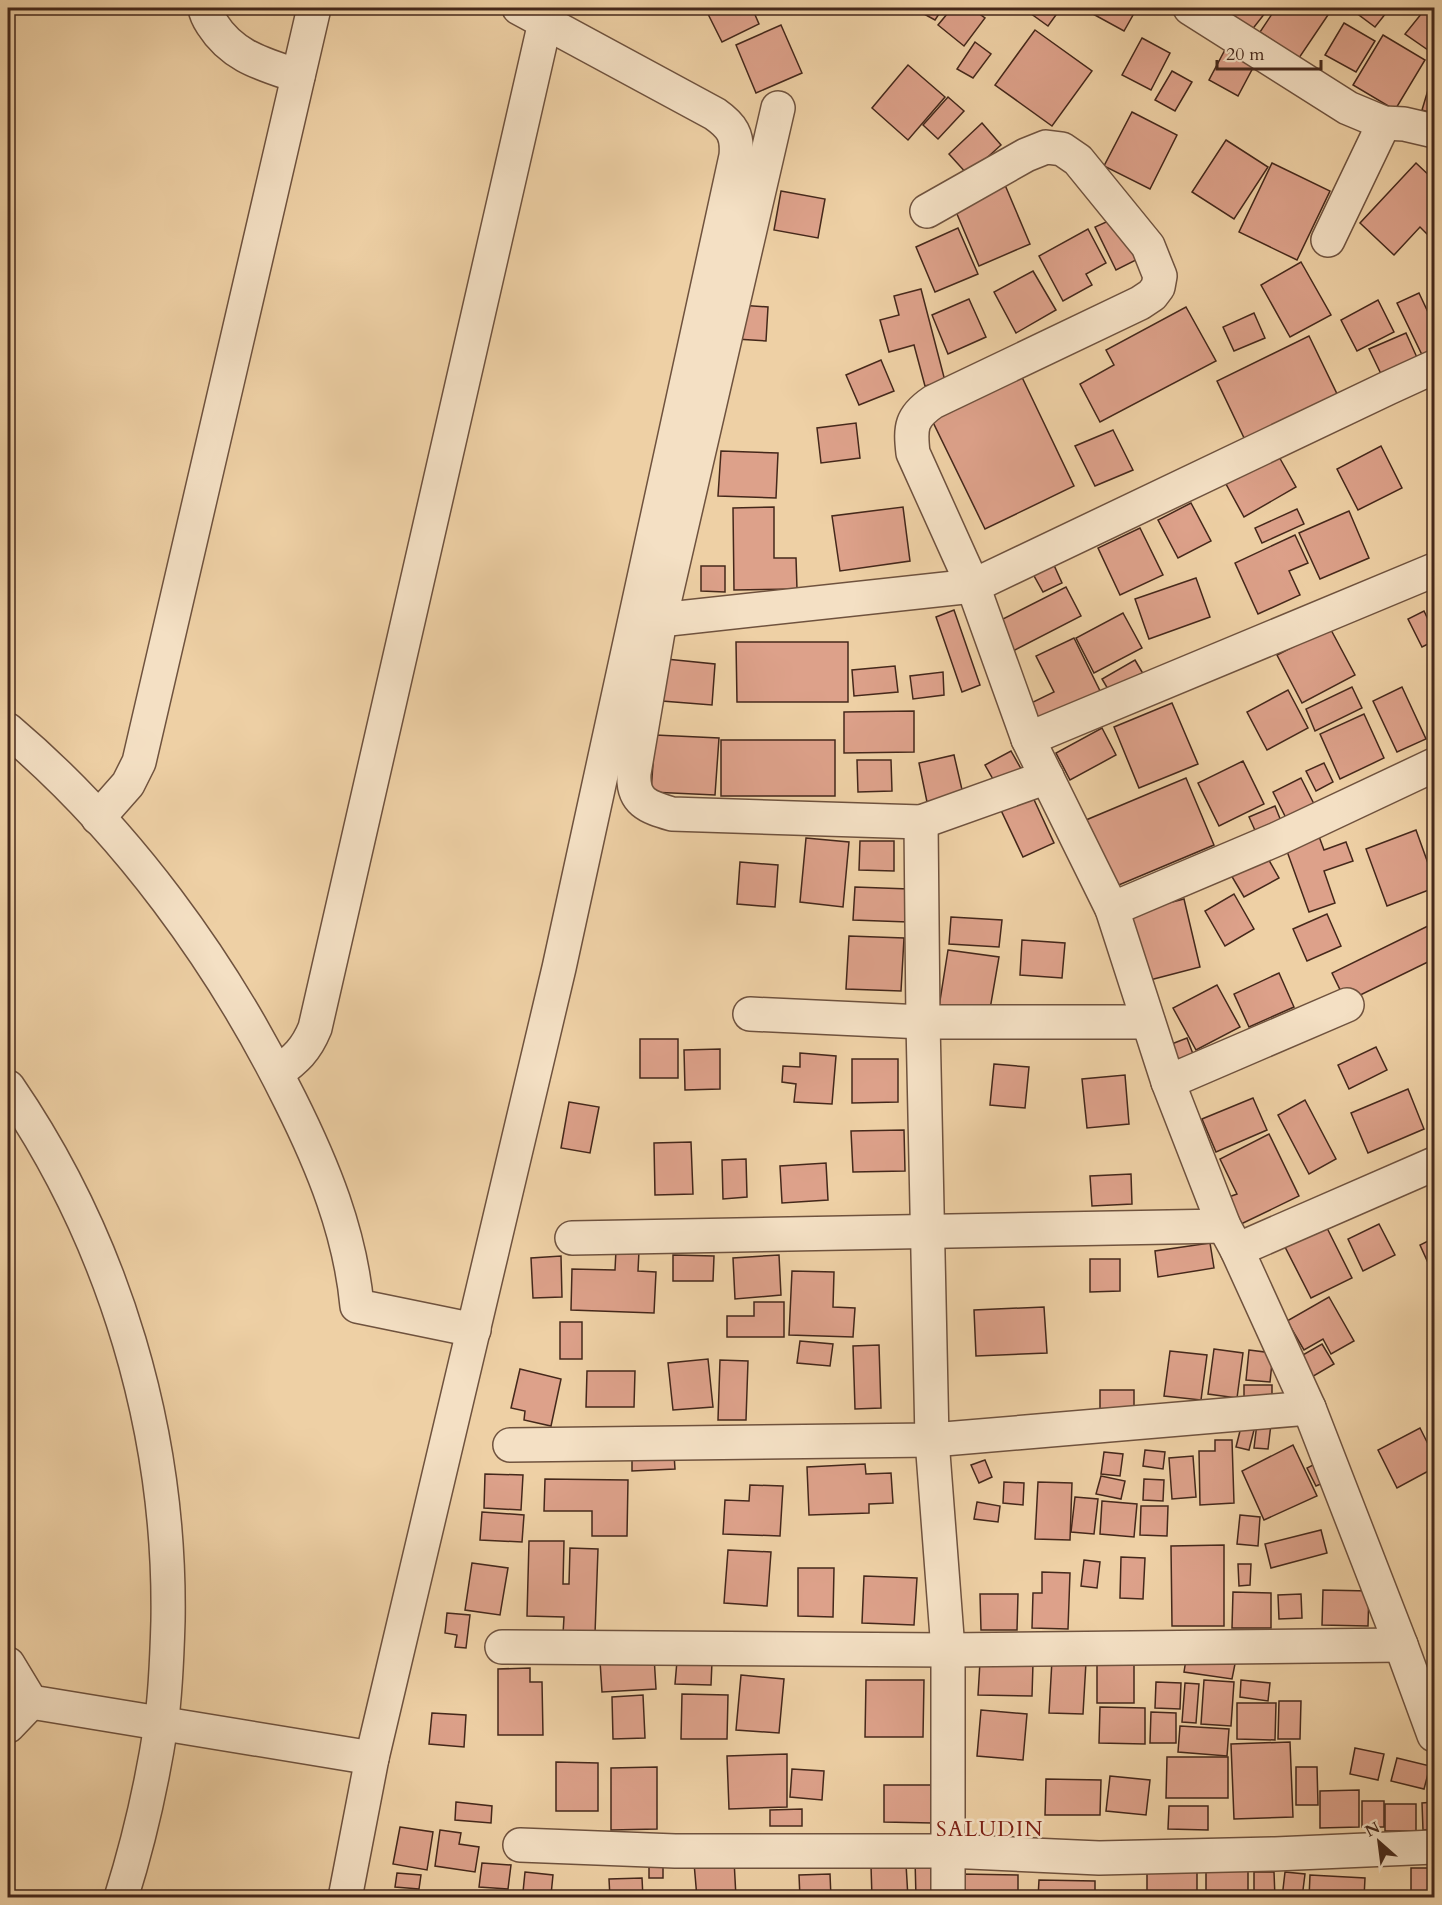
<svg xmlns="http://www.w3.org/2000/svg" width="1442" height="1905" font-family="Cardo,serif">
<rect width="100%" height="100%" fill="#eed0a5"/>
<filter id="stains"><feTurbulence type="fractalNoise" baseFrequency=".00333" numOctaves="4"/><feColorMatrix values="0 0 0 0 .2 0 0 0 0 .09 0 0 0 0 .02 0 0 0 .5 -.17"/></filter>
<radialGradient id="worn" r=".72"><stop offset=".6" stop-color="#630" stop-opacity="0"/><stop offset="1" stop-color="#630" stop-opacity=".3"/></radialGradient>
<g fill="#dda18a" stroke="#45281b" stroke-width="1.5">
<polygon points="705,8 752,8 759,24 722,42"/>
<polygon points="913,8 943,8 935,20"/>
<polygon points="952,8 971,8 985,18 964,46 938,25"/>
<polygon points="1023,8 1061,8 1048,26"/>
<polygon points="1082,8 1137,8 1124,31"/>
<polygon points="1219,8 1269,8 1251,31"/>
<polygon points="1276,8 1330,8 1332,9 1299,58 1260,32"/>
<polygon points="1358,8 1390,8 1375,27 1355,12"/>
<polygon points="1426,8 1434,8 1434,42 1428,50 1405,34"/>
<polygon points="1344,23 1375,41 1356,72 1325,55"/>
<polygon points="781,25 802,73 756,93 736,45"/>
<polygon points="1035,30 1092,71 1052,126 995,85"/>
<polygon points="1383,35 1425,60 1395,110 1353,85"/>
<polygon points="1142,38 1170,53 1151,90 1122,75"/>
<polygon points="975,42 991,54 973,78 957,69"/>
<polygon points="1227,46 1256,62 1238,96 1209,80"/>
<polygon points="908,65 945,97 908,140 872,108"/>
<polygon points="1172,71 1192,82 1175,111 1155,100"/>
<polygon points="1431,80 1434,81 1434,114 1422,110"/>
<polygon points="948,97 964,111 938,139 923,125"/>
<polygon points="1132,112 1177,135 1150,189 1104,166"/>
<polygon points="982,123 1001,145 968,175 949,154"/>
<polygon points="1226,140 1268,167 1234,219 1192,192"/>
<polygon points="1272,163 1330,191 1297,260 1239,232"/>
<polygon points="1416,163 1434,180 1434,241 1420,227 1394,255 1360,223"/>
<polygon points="1005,185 1030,244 979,266 954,207"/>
<polygon points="781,191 825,199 818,238 774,230"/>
<polygon points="1115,218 1136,260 1116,270 1095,227"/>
<polygon points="958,228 978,274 935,292 916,247"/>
<polygon points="1088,229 1106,263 1086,274 1092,285 1063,301 1039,256"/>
<polygon points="1301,262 1331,315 1290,337 1261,285"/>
<polygon points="1033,271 1056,310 1016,333 994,292"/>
<polygon points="921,289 945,381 925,386 914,345 889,352 880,320 899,315 894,296"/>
<polygon points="1419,293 1434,325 1434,356 1425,361 1397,303"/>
<polygon points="969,299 986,337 948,354 932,315"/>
<polygon points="1378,300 1394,332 1357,351 1341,320"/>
<polygon points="739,305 768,307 766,341 736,339"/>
<polygon points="1186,307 1216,361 1100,422 1080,384 1114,365 1106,350"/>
<polygon points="1254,313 1265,338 1234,351 1223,327"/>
<polygon points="1406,333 1419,362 1383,378 1369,349"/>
<polygon points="1309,336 1339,398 1246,442 1217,381"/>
<polygon points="881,360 894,391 859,405 846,375"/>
<polygon points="1019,371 1074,486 985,529 929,414"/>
<polygon points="856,423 860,458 821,463 817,428"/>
<polygon points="1113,430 1133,470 1095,486 1075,446"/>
<polygon points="1381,446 1402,488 1358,510 1337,469"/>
<polygon points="721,451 778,453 776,498 718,496"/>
<polygon points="1278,455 1296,487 1244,517 1226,484"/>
<polygon points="1191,503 1211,541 1178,558 1158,520"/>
<polygon points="774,507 774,558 796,558 797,589 734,590 733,508"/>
<polygon points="903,507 910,561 840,571 832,516"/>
<polygon points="1297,509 1304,524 1262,543 1255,528"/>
<polygon points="1349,511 1369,558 1320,579 1299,533"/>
<polygon points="1140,528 1163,575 1120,595 1098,548"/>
<polygon points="1295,535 1308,563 1289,571 1300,595 1258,614 1235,563"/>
<polygon points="1053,563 1062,583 1043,592 1033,574"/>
<polygon points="701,566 725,566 725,592 701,591"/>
<polygon points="1196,578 1210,617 1149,639 1135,599"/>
<polygon points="1066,587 1081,616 1011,652 997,622"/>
<polygon points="954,610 980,685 962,692 936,617"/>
<polygon points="1424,611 1434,632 1434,641 1422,647 1408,619"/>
<polygon points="1123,613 1142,648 1094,673 1076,638"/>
<polygon points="1330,628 1355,675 1302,703 1277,655"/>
<polygon points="1074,638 1103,697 1040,728 1029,704 1054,692 1036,656"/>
<polygon points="736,642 848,642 848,702 737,702"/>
<polygon points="666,659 715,664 712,705 662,701"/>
<polygon points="1135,660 1145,677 1112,696 1102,679"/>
<polygon points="895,666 898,692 854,696 852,670"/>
<polygon points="943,672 944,695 913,699 910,676"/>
<polygon points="1352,687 1362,708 1315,731 1306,709"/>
<polygon points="1402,687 1426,739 1397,752 1373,701"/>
<polygon points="1288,690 1308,728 1267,750 1247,712"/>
<polygon points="1172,703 1198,764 1139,788 1114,727"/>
<polygon points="914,711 914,752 844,753 844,712"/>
<polygon points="1364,714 1384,758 1340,779 1320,734"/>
<polygon points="1102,728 1116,755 1070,780 1056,753"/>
<polygon points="655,735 719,738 715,795 651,792"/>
<rect x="721" y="740" width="114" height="56"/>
<polygon points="1011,751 1024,774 998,788 985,765"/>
<polygon points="954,755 963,794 927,802 919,763"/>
<polygon points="857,760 891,760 892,791 858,792"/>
<polygon points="1243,761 1264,804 1219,826 1198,783"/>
<polygon points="1324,763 1333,782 1316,791 1306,771"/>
<polygon points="1186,778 1214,845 1114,887 1086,820"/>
<polygon points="1301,778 1318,812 1290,826 1273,792"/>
<polygon points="1030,791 1054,843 1023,857 999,806"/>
<polygon points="1275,806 1283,826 1258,837 1249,817"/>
<polygon points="1416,830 1434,880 1434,888 1387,906 1366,849"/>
<polygon points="1317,831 1324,850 1346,842 1353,861 1324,871 1335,903 1309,912 1284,843"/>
<polygon points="806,838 849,842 843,907 800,902"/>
<polygon points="860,841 894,841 894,871 859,870"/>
<polygon points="1266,855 1279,878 1244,897 1231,875"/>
<polygon points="740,862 778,865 775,907 737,904"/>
<polygon points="855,887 909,889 908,922 853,920"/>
<polygon points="1234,894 1254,929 1225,946 1205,911"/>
<polygon points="1184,899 1200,967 1146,981 1129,913"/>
<polygon points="1327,914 1341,946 1307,961 1293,929"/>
<polygon points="951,917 1002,920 999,947 949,944"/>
<polygon points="1434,923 1434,959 1346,1002 1332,973"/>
<polygon points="849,936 904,938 901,991 846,989"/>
<polygon points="1022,940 1065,943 1062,978 1020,975"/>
<polygon points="948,950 999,957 989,1015 939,1007"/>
<polygon points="1279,973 1294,1007 1249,1027 1234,994"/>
<polygon points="1217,985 1240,1027 1196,1050 1173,1008"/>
<polygon points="1187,1038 1193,1054 1170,1062 1164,1047"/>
<rect x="640" y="1039" width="38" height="39"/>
<polygon points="1376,1047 1387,1070 1349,1089 1338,1065"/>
<polygon points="720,1049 720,1089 685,1090 684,1050"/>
<polygon points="800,1053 836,1056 832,1104 794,1102 796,1084 782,1082 783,1066 800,1067"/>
<polygon points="852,1059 898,1059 898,1102 852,1103"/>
<polygon points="994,1064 1029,1067 1025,1108 990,1105"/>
<polygon points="1125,1075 1129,1124 1087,1128 1082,1079"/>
<polygon points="1408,1089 1424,1129 1368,1153 1351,1113"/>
<polygon points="1253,1098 1267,1130 1216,1152 1202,1119"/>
<polygon points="1305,1100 1336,1159 1309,1174 1278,1115"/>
<polygon points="569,1102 599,1107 590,1153 561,1148"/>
<polygon points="904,1130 905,1171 853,1172 851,1131"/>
<polygon points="1269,1134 1299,1196 1239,1225 1226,1198 1237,1194 1220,1159"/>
<polygon points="691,1142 693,1194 655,1195 654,1143"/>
<polygon points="746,1159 747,1197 723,1199 722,1160"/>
<polygon points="826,1163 828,1200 782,1203 780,1166"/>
<polygon points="1131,1174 1132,1204 1092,1206 1090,1176"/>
<polygon points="1325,1224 1352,1278 1311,1298 1284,1245"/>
<polygon points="1379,1224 1395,1255 1363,1271 1348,1239"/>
<polygon points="1434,1238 1434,1276 1420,1245"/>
<polygon points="1210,1243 1214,1268 1158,1277 1155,1251"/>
<polygon points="616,1250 639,1251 638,1271 656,1272 654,1313 571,1310 572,1269 615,1270"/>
<polygon points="673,1255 714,1256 713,1281 673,1281"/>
<polygon points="779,1255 781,1295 735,1299 733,1258"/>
<polygon points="561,1256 562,1297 533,1298 531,1258"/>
<polygon points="1090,1259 1120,1259 1120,1291 1090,1292"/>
<polygon points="792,1271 834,1272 833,1307 855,1308 853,1337 789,1335"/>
<polygon points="1329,1297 1354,1341 1331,1354 1323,1339 1304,1350 1287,1321"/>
<polygon points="754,1302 784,1302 784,1337 727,1337 727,1316 754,1316"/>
<polygon points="1044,1307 1047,1353 976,1356 974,1310"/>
<rect x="560" y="1322" width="22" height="37"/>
<polygon points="800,1341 833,1344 830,1366 797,1363"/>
<polygon points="1322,1344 1334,1364 1305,1381 1294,1360"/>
<polygon points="879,1345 881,1408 855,1409 853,1346"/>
<polygon points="1214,1349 1243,1353 1237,1398 1208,1394"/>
<polygon points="1249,1350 1273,1353 1270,1382 1246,1380"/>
<polygon points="1170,1351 1207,1355 1201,1400 1164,1396"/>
<polygon points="708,1359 713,1407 673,1410 668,1363"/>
<polygon points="720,1360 748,1361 746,1420 718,1420"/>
<polygon points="520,1369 561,1379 551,1426 524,1420 525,1411 511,1408"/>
<polygon points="587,1371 635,1371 634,1407 586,1407"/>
<polygon points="1244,1385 1272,1385 1272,1405 1244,1404"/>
<polygon points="1100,1390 1134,1390 1134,1410 1100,1411"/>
<polygon points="1242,1423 1255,1426 1249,1450 1236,1447"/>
<polygon points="1257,1423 1271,1424 1268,1449 1254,1448"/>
<polygon points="1420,1428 1434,1456 1434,1468 1397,1488 1378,1450"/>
<polygon points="1215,1440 1232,1440 1234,1503 1200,1505 1199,1451 1215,1451"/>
<polygon points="1293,1445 1317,1496 1264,1520 1242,1471"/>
<polygon points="1145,1450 1165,1452 1163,1469 1143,1466"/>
<polygon points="1104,1452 1123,1454 1120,1476 1101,1474"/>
<polygon points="674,1454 675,1469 632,1471 632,1456"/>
<polygon points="1193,1456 1196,1497 1172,1499 1169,1458"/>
<polygon points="985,1460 992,1477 979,1483 971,1465"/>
<polygon points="1321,1461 1330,1480 1316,1486 1307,1468"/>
<polygon points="865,1464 866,1474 891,1473 893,1503 869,1504 869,1513 809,1515 807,1467"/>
<polygon points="485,1474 523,1475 521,1510 484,1508"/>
<polygon points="1101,1476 1125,1481 1121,1499 1096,1494"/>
<polygon points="545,1479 628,1480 627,1536 592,1536 592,1511 544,1511"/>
<polygon points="1144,1479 1164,1480 1163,1501 1143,1500"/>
<polygon points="1004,1482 1024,1483 1023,1505 1003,1503"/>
<polygon points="1038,1482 1072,1483 1070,1540 1035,1539"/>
<polygon points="750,1485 783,1486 780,1536 723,1534 725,1500 749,1501"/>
<polygon points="1075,1497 1098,1499 1094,1534 1071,1532"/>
<polygon points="1102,1501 1137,1504 1134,1537 1100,1534"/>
<polygon points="977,1502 1000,1506 998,1522 974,1519"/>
<polygon points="1141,1506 1168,1506 1167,1536 1140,1535"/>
<polygon points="482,1512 524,1515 522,1542 480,1540"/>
<polygon points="1240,1515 1260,1517 1258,1546 1237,1544"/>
<polygon points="1321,1530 1327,1553 1271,1568 1265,1544"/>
<polygon points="529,1541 564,1541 563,1584 569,1584 570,1548 598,1549 595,1634 563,1634 564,1617 527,1616"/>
<polygon points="1224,1545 1224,1626 1172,1626 1171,1546"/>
<polygon points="728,1550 771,1552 767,1606 724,1603"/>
<polygon points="1121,1557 1145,1558 1143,1599 1120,1598"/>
<polygon points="1084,1560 1100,1562 1097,1588 1081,1586"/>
<polygon points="472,1563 508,1568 500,1615 465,1610"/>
<polygon points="1238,1564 1251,1564 1250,1585 1239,1586"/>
<polygon points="798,1568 834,1568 833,1617 798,1616"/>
<polygon points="1042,1572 1070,1573 1068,1629 1032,1628 1033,1593 1042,1593"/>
<polygon points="864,1576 917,1578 914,1625 862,1623"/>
<polygon points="1323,1590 1369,1591 1368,1626 1322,1625"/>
<polygon points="1233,1592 1271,1593 1271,1628 1232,1628"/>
<polygon points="980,1594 1018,1594 1017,1630 981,1630"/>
<polygon points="1301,1594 1302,1618 1279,1619 1278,1595"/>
<polygon points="447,1613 470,1615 466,1648 455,1647 457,1635 445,1633"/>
<polygon points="1187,1653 1236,1659 1232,1679 1184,1672"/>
<polygon points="654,1656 656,1689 602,1692 600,1661"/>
<polygon points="1052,1660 1086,1662 1083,1714 1049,1713"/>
<polygon points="677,1661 712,1662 711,1685 675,1684"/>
<polygon points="980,1662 1033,1663 1032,1696 978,1695"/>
<rect x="1097" y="1663" width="37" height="40"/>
<polygon points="530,1668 530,1682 542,1682 543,1735 498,1735 498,1669"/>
<polygon points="741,1675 784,1679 779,1733 736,1730"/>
<polygon points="866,1680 924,1680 923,1737 865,1737"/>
<polygon points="1204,1680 1234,1682 1231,1726 1201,1724"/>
<polygon points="1241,1680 1270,1683 1268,1701 1240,1697"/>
<polygon points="1156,1682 1181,1683 1180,1709 1155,1708"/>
<polygon points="1185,1683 1199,1684 1196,1723 1182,1722"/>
<polygon points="682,1694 728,1695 727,1739 681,1739"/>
<polygon points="643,1695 645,1738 613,1739 612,1697"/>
<polygon points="1279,1701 1301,1701 1300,1739 1278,1739"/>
<polygon points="1237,1703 1276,1703 1275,1740 1237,1739"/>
<polygon points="1100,1707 1145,1708 1145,1744 1099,1743"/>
<polygon points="981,1710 1027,1714 1023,1760 977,1756"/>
<polygon points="1151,1712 1176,1713 1176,1743 1150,1743"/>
<polygon points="432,1713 466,1715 464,1747 429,1744"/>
<polygon points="1180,1726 1229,1729 1227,1756 1178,1752"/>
<polygon points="1290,1742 1293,1817 1234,1819 1231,1744"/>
<polygon points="1355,1748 1384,1754 1378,1780 1350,1774"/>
<polygon points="787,1754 787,1807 729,1809 727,1756"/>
<polygon points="1167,1757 1228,1757 1228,1798 1166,1798"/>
<polygon points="1397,1758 1430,1766 1424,1789 1391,1781"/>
<polygon points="556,1762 598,1763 598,1811 556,1811"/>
<polygon points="657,1767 657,1829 611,1830 611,1768"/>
<polygon points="1296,1767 1317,1767 1318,1805 1296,1805"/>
<polygon points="792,1769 824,1771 822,1800 790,1797"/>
<polygon points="1110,1776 1150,1780 1146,1815 1106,1811"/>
<polygon points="1046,1779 1101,1780 1100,1815 1045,1815"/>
<polygon points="884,1785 932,1785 932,1823 884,1822"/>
<polygon points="1359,1790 1359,1827 1320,1828 1320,1791"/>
<rect x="1362" y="1801" width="22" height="26"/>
<polygon points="456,1802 492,1806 491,1823 455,1820"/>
<polygon points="1434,1802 1434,1829 1423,1830 1422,1803"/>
<rect x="1385" y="1804" width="31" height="27"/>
<polygon points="1169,1806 1208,1806 1208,1830 1168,1829"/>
<polygon points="802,1809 802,1826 770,1826 770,1810"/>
<polygon points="400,1827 433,1832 427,1870 393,1864"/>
<polygon points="440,1830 461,1833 459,1844 479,1847 475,1872 435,1866"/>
<polygon points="938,1858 939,1898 916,1898 915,1859"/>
<polygon points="734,1860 736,1897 697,1898 694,1863"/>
<polygon points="482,1863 511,1865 508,1889 479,1887"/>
<rect x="649" y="1863" width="14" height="15"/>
<polygon points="906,1864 908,1898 872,1898 871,1866"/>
<rect x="1411" y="1868" width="23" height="30"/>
<polygon points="1206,1869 1248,1870 1248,1898 1206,1898"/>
<polygon points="1197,1870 1197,1898 1147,1898 1147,1871"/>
<polygon points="525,1872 553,1875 551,1895 523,1892"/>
<polygon points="1254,1872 1274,1872 1275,1898 1254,1898"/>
<polygon points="1285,1872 1305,1874 1302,1898 1282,1898"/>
<polygon points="397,1873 421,1875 419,1889 395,1887"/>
<polygon points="830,1874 831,1898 800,1898 799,1875"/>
<polygon points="960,1874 1018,1875 1018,1898 960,1898"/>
<polygon points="1310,1875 1365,1878 1364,1898 1309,1898"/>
<polygon points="642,1878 643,1898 610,1898 609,1879"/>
<polygon points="1039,1880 1095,1881 1095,1898 1038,1898"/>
</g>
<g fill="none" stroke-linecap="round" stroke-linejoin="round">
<defs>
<g id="minor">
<path d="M205,8C206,14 208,18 212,24C233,57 263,64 298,76"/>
<polyline points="1190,8 1348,108 1384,123 1404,124 1434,131"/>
<path d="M778,108L660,620L634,773C632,802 648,807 672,814L921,822L1047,777"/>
<path d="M927,211L1026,155L1046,147L1062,149L1078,160L1148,246L1160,276L1158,287L1152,295L1140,303L933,402C911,417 910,427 913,453L973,586L1028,739L1112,909L1168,1082L1224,1226L1237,1250L1309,1408L1401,1645L1434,1735"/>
<polyline points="1328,240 1384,123"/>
<polyline points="660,620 973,586 1388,388 1434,367"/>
<path d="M8,730C125,829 222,962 290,1100C323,1166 350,1232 357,1306L474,1330"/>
<polyline points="1028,739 1434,570"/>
<polyline points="98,818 128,784 139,762 314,8"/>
<polyline points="921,822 923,1022 932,1440 948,1650 948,1898"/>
<polyline points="1112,909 1277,839 1434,765"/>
<polyline points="750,1014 923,1022 1148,1022"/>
<path d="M277,1073C296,1059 306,1050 315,1028L545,22"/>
<polyline points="1168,1082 1347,1005"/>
<path d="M8,1087C115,1243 171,1432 168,1621C167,1656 166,1691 161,1725C152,1784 139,1841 121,1898"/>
<polyline points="572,1238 1224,1226"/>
<polyline points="1237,1250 1434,1164"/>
<polyline points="510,1445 932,1440 1309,1408"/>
<polyline points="502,1647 948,1650 1401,1645"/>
<polyline points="8,1664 31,1702 372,1758"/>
<polyline points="8,1726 31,1702"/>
<polyline points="520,1845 675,1851 948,1851 1099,1858 1275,1854 1434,1847"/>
<path d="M345,1898L372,1758L559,968L736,156C738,135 732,126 715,114L519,8"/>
</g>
</defs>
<use href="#minor" stroke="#6f523e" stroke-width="36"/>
<use href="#minor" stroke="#f4e0c4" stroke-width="33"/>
</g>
<g text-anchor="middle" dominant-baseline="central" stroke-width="5" stroke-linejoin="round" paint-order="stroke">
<g font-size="21" letter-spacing="1.5" fill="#7a1f14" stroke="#f4e0c4">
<text x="990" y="1829">SALUDIN</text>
</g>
</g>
<rect width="1442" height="1905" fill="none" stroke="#eed0a5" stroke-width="30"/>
<rect x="9" y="9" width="1424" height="1887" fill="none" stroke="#45281b" stroke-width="3"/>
<rect x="15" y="15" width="1412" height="1875" fill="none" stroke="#45281b" stroke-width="1.5"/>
<g transform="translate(1379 1842) rotate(332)" stroke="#f4e0c4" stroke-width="4.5" paint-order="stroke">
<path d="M0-4.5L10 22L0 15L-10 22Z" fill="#45281b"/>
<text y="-9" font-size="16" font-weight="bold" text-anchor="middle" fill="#45281b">N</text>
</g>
<path d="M1217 60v9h104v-9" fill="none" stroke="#45281b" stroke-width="3"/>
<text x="1226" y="60" font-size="18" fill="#45281b" stroke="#f4e0c4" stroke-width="4.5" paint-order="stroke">20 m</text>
<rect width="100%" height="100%" filter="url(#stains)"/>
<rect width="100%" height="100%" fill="url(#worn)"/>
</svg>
